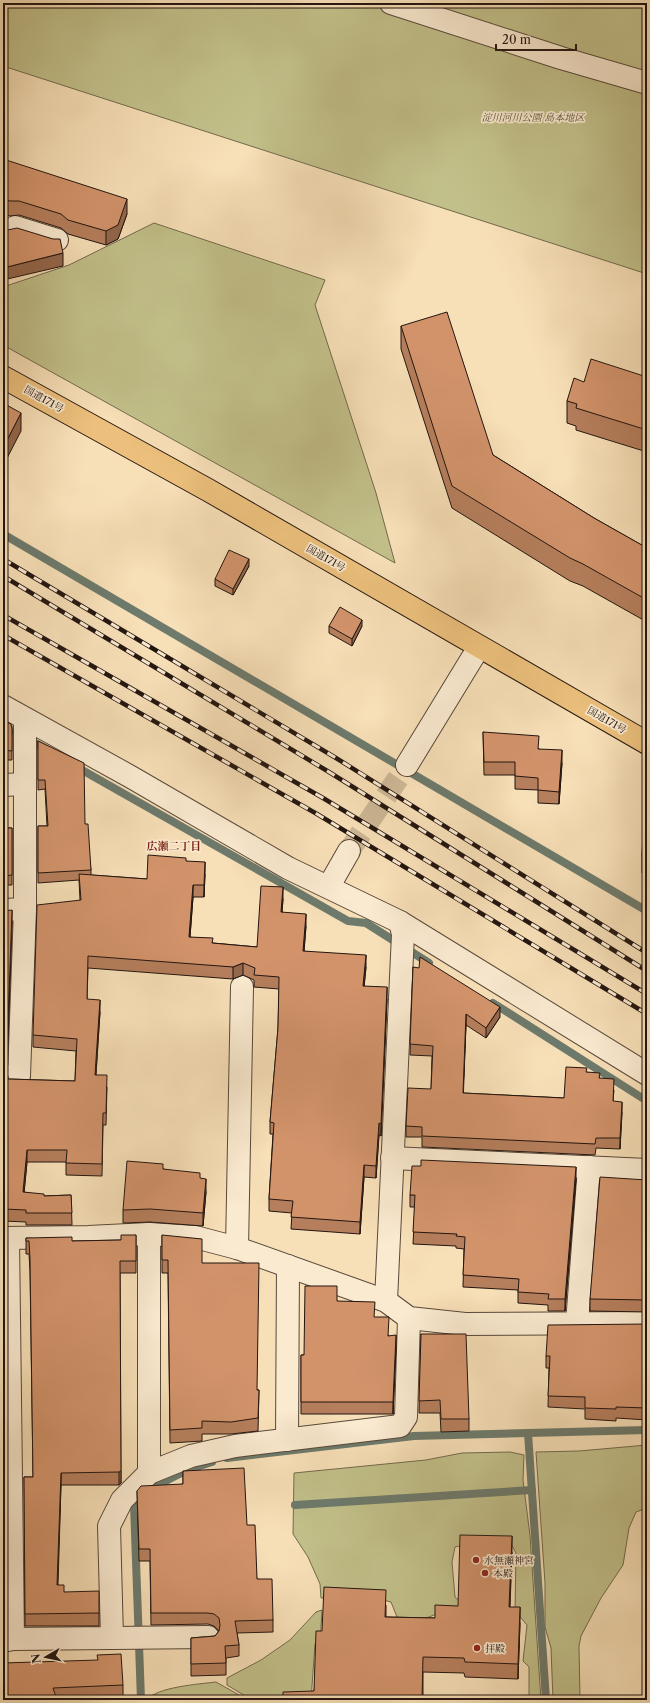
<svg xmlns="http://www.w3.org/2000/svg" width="650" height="1703" font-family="'Libre Caslon Text','Noto Serif JP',serif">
<rect width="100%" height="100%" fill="#f7dfb7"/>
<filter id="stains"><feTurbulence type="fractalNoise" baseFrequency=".005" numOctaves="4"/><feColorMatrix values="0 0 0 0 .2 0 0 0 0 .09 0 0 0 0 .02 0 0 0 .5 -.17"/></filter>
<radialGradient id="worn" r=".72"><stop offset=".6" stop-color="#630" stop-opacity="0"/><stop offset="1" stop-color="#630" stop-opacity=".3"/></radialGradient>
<g fill="#c2c08a" stroke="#726a4d">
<polygon points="3,3 647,3 647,274 3,66"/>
<polygon points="154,223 325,280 315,305 376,493 395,563 3,345 3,287 69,265"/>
<polygon points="647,1445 647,1508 636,1512 629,1528 623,1565 601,1598 581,1636 579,1646 580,1700 553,1700 551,1648 545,1627 545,1583 536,1452 579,1451"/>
<polygon points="510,1452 524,1455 523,1480 530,1536 541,1700 529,1700 529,1667 523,1661 527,1625 515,1611 516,1553 511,1544 479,1542 455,1547 452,1562 455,1597 467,1608 437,1614 415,1622 397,1617 391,1602 375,1598 321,1598 320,1584 308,1557 293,1534 294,1473 426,1460 462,1453"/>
<polygon points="322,1610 320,1645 315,1644 311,1700 252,1700 227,1685 227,1678 261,1660 290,1640 316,1612"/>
<path d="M216,1682L248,1700H147C156,1687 200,1684 216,1682Z"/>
</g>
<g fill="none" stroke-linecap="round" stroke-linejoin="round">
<g stroke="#6d7a6c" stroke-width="8">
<polyline points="3,534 647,911"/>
<polyline points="3,725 46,749"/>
<polyline points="75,766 348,921 366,923 429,963"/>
<polyline points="493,1003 647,1101"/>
<polyline points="528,1433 546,1700"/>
<polyline points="227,1458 414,1436 647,1430"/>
<polyline points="295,1505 532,1490"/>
<path d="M141,1700L134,1505C155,1483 183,1471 212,1462"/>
</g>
<polyline stroke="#cdb796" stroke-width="22" stroke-dasharray="22 11" stroke-linecap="butt" points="349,851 407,765"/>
<defs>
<g id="minor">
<polyline points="391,3 561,58 647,83"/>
<polyline points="15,227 57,240"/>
<polyline points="3,706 131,777 288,868 400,922 647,1074"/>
<polyline points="407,765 479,647"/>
<polyline points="3,785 25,784"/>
<polyline points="329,886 349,851"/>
<polyline points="3,910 25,909"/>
<polyline points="3,1076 19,1076 25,909 25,719"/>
<polyline points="392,1158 647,1170"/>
<polyline points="149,1234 149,1473"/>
<polyline points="3,1238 88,1237 149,1234 195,1237 237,1248 386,1301 409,1318 465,1324 647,1323"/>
<polyline points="8,1238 13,1639"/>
<polyline points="237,1248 242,987"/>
<polyline points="386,1301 403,934 400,922"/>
<polyline points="577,1323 589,1167"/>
<polyline points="287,1440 288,1266"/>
<polyline points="112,1638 208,1637"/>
<polyline points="3,1641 13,1639 112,1638 109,1526 122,1500 149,1473 191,1456 235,1446 400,1426 406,1417 409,1318"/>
</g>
<polyline id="trunk" points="3,377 208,490 647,743"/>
</defs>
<use href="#minor" stroke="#58483a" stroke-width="24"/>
<use href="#trunk" stroke="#231510" stroke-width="24"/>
<use href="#minor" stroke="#faead0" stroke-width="22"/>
<use href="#trunk" stroke="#ecc07c" stroke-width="22"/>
<defs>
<g id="rail">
<polyline points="3,559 336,758 647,953"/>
<polyline points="3,576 329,772 647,971"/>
<polyline points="3,615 323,798 647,994"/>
<polyline points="3,635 317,814 647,1014"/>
</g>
</defs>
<use href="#rail" stroke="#231510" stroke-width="4.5"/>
<use href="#rail" stroke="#faead0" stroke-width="3" stroke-dasharray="9" stroke-linecap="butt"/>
</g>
<g fill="#b57e5c" stroke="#231510">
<polygon points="3,159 127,214 118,239 106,245 68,234 61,228 19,215 10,216 3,213"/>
<polygon points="401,326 493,455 594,518 647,548 647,622 583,586 570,581 452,508 401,349"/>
<polygon points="647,377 647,452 576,430 576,426 567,423 567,401 584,382"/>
<polygon points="249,566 233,595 215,586 215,579"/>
<polygon points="329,626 362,626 352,646 329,633"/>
<polygon points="3,721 12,729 12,760 3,760"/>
<polygon points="483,732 539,749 562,763 559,804 538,803 538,790 515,789 515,775 484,775"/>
<polygon points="38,741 85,824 91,870 91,875 147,879 186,861 205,874 204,897 193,897 190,937 213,943 257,947 283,899 282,912 306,926 304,951 366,967 364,986 387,999 381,1136 379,1135 376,1178 364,1177 360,1234 291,1229 292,1213 269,1211 269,1199 273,1134 270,1134 270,1122 278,1028 279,989 254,987 254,980 243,975 233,979 88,968 87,999 100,1012 96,1075 107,1087 106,1125 103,1125 102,1176 66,1175 66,1162 27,1162 24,1192 44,1196 71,1195 72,1225 26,1225 26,1222 3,1221 3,1076 8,1079 75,1081 76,1051 33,1047 33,1035 80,900 79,880 38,883 38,826 47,826 45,789 38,790"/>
<polygon points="3,806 5,828 12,828 12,885 3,885"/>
<polygon points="647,815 647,877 642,873 642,855"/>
<polygon points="3,911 12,922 7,1064 3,1064"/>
<polygon points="413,967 500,1017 486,1038 466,1025 463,1093 564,1098 587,1072 600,1078 614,1090 613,1101 622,1112 620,1149 596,1148 595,1155 422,1147 422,1137 406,1137 406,1126 431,1089 432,1056 410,1055"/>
<polygon points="163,1169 200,1178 206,1192 203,1226 150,1222 123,1223 123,1210"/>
<polygon points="576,1179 565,1311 548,1311 548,1305 518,1303 518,1290 463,1287 464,1249 456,1248 456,1246 413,1244 415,1207 410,1207 410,1195"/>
<polygon points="647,1180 647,1312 590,1311 590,1299"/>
<polygon points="136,1235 136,1273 120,1273 121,1483 119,1485 61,1485 58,1585 64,1592 99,1613 99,1626 25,1626 24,1477 33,1477 30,1271 29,1254 26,1254 26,1238 72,1241 121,1240"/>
<polygon points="162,1235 202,1263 257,1390 259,1390 258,1431 231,1434 202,1434 202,1441 170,1443 168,1273 162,1273"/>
<polygon points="337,1301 374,1317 389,1336 396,1347 393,1414 301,1414 301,1355 304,1355"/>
<polygon points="647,1324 647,1420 616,1418 616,1421 585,1419 585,1409 548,1407 549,1368 546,1368 546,1356"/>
<polygon points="421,1334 469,1419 469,1431 441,1432 440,1413 419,1413"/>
<polygon points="183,1471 247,1525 257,1579 273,1620 273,1632 237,1633 239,1645 239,1656 226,1658 226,1675 191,1676 191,1638 215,1636 219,1631 214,1626 208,1624 151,1625 150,1561 139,1561 137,1491 183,1484"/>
<polygon points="512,1552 510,1607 520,1623 518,1679 465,1677 464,1673 423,1672 423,1700 283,1700 314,1691 322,1631 386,1605 386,1617 435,1618 458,1606"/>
<polygon points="3,1663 123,1685 123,1698 77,1700 3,1700"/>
</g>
<g fill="#93674b" stroke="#231510">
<polygon points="127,199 127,214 118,239 106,245 106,231"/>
<polygon points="63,253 63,266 3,280 3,268"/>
<polygon points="21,413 21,431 3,466 3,448"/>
<polygon points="249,559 249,566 233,595 233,589"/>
<polygon points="362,620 362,626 352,646 352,639"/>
<polygon points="562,750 562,763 559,804 559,792"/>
<polygon points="205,862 205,874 204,897 204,885"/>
<polygon points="193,885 193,897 189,949 189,937"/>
<polygon points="283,887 283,899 281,924 281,912"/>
<polygon points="12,910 12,922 7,1064 7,1052"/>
<polygon points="306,914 306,926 303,963 303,951"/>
<polygon points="366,955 366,967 363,998 363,986"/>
<polygon points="243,963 243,975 233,979 233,967"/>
<polygon points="387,987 387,999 381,1136 381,1124"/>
<polygon points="100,1000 100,1012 95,1087 95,1075"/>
<polygon points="500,1007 500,1017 486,1038 486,1028"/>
<polygon points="466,1014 466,1025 463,1104 463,1093"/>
<polygon points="622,1102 622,1112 620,1149 620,1138"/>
<polygon points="379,1123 379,1135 376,1178 376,1166"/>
<polygon points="27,1150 27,1162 23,1204 23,1192"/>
<polygon points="364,1165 364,1177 360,1234 360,1222"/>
<polygon points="576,1167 576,1179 565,1311 565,1299"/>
<polygon points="206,1179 206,1192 203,1226 203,1213"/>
<polygon points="396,1335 396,1347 393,1414 393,1402"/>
<polygon points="121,1471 121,1483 119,1485 119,1472"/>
<polygon points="61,1473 61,1485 57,1597 57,1585"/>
<polygon points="512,1536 512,1552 509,1622 509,1607"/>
<polygon points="520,1607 520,1623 518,1679 518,1664"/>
</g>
<g fill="#d2936b" stroke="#231510">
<polygon points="3,159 127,199 118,225 106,231 68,220 61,214 19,201 10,201 3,199"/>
<polygon points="17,228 53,239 60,239 63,253 3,268 3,231"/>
<polygon points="447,312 493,455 594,518 647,548 647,600 583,564 570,558 452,486 401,326"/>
<polygon points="591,359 647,377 647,430 576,408 577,404 567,401 574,378 584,382"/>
<polygon points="3,403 21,413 3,448"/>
<polygon points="229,550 249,559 233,589 215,579"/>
<polygon points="340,607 362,620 352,639 329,626"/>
<polygon points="3,721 11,724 12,729 12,751 3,750"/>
<polygon points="483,732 539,736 538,749 562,750 559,792 538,790 538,778 515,776 515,762 484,762"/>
<polygon points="38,741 84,763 85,824 88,824 91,870 38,873 38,826 48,826 45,780 38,780"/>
<polygon points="3,806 5,828 12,828 12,875 3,876"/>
<polygon points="644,814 647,815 647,859 642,855"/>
<polygon points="148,855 186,858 186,861 205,862 204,885 193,885 189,937 213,938 212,943 257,947 261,886 283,887 281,912 306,914 303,951 366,955 363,986 387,987 381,1124 379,1123 376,1166 364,1165 360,1222 291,1217 293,1201 269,1199 274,1123 270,1122 278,1028 279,977 254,975 255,968 243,963 233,967 88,956 87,999 100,1000 95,1075 107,1075 106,1113 103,1113 102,1164 66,1163 67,1150 27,1150 23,1192 44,1194 44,1196 71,1195 72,1213 26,1213 26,1210 3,1209 3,1076 8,1076 8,1079 75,1081 77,1039 33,1035 37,905 81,900 79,874 147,879"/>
<polygon points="12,910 7,1052 3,1052 3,911"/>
<polygon points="420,957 500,1007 486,1028 466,1014 463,1093 564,1098 566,1067 587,1068 586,1072 600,1073 599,1078 614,1079 613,1101 622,1102 620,1138 596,1138 595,1144 422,1136 422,1127 406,1126 408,1088 431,1089 433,1046 410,1044 413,967 419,968"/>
<polygon points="421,1160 576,1167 565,1299 548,1299 549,1294 518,1292 519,1279 463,1275 465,1237 456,1236 457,1234 413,1232 415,1195 410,1195 412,1166 421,1166"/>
<polygon points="127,1161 163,1164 163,1169 200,1173 200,1178 206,1179 203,1213 150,1209 123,1210"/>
<polygon points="600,1177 647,1180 647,1300 590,1299"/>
<polygon points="121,1235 136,1235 136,1261 120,1261 121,1471 119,1472 61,1473 57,1585 64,1585 64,1592 99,1591 99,1613 25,1614 24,1477 33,1477 30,1259 29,1241 26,1241 26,1238 72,1237 72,1241 121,1240"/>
<polygon points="162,1235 202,1239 202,1263 259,1263 257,1390 259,1390 258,1418 231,1422 202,1421 202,1428 170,1430 168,1260 162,1260"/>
<polygon points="305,1286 337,1286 337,1301 375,1302 374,1317 389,1317 388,1336 396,1335 393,1402 301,1402 301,1355 304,1355"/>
<polygon points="647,1324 647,1408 616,1407 616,1409 585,1408 585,1397 548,1396 550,1356 546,1356 548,1325"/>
<polygon points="421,1334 466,1334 469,1419 441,1419 440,1400 419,1401"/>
<polygon points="244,1468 247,1525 255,1525 257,1579 272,1579 273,1620 235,1621 239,1645 225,1646 226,1663 191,1664 191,1638 215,1636 219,1631 220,1625 219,1618 214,1614 208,1613 151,1613 150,1549 139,1549 137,1491 141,1486 183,1484 183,1471"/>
<polygon points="460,1535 512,1536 509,1607 520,1607 518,1664 465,1662 464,1658 423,1657 422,1699 389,1698 389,1700 283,1700 283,1692 314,1691 316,1631 322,1631 324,1587 386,1590 385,1617 435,1618 435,1605 458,1606"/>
<polygon points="121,1654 123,1685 53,1688 57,1700 3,1700 3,1663 98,1660 97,1655"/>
</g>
<g fill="#8f2418" stroke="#faead0" stroke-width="1.5">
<circle cx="476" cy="1560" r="4"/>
<circle cx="485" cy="1573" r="4"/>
<circle cx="477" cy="1648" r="4"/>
</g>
<g text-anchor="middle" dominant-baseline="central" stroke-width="3.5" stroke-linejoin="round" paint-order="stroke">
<g font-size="10" font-style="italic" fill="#5b513b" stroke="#faead0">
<text x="533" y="117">淀川河川公園 島本地区</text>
</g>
<g font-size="10" fill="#231510" stroke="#faead0">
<text transform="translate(44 399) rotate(29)">国道171号</text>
<text transform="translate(326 558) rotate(30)">国道171号</text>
<text transform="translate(607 720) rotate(30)">国道171号</text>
</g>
<g font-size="10" fill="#231510" stroke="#faead0" text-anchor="start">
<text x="484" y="1560">水無瀬神宮</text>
<text x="493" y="1573">本殿</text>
<text x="485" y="1648">拝殿</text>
</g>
<g font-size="11" font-weight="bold" fill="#7a1f14" stroke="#faead0">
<text x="174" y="846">広瀬二丁目</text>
</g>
</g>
<rect width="650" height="1703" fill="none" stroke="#f7dfb7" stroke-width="16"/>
<rect x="4" y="4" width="642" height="1695" fill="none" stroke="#231510" stroke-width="2"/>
<rect x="8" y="8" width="634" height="1687" fill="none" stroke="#231510"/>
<g transform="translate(46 1657) rotate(261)" stroke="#faead0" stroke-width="3" paint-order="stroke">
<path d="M0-3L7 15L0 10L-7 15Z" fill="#231510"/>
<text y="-6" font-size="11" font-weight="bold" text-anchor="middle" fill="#231510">N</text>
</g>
<path d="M496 44v6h80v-6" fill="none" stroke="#231510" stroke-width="2"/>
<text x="502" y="44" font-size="12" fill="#231510" stroke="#faead0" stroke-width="3" paint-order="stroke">20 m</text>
<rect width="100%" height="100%" filter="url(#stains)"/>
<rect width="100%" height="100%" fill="url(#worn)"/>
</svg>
